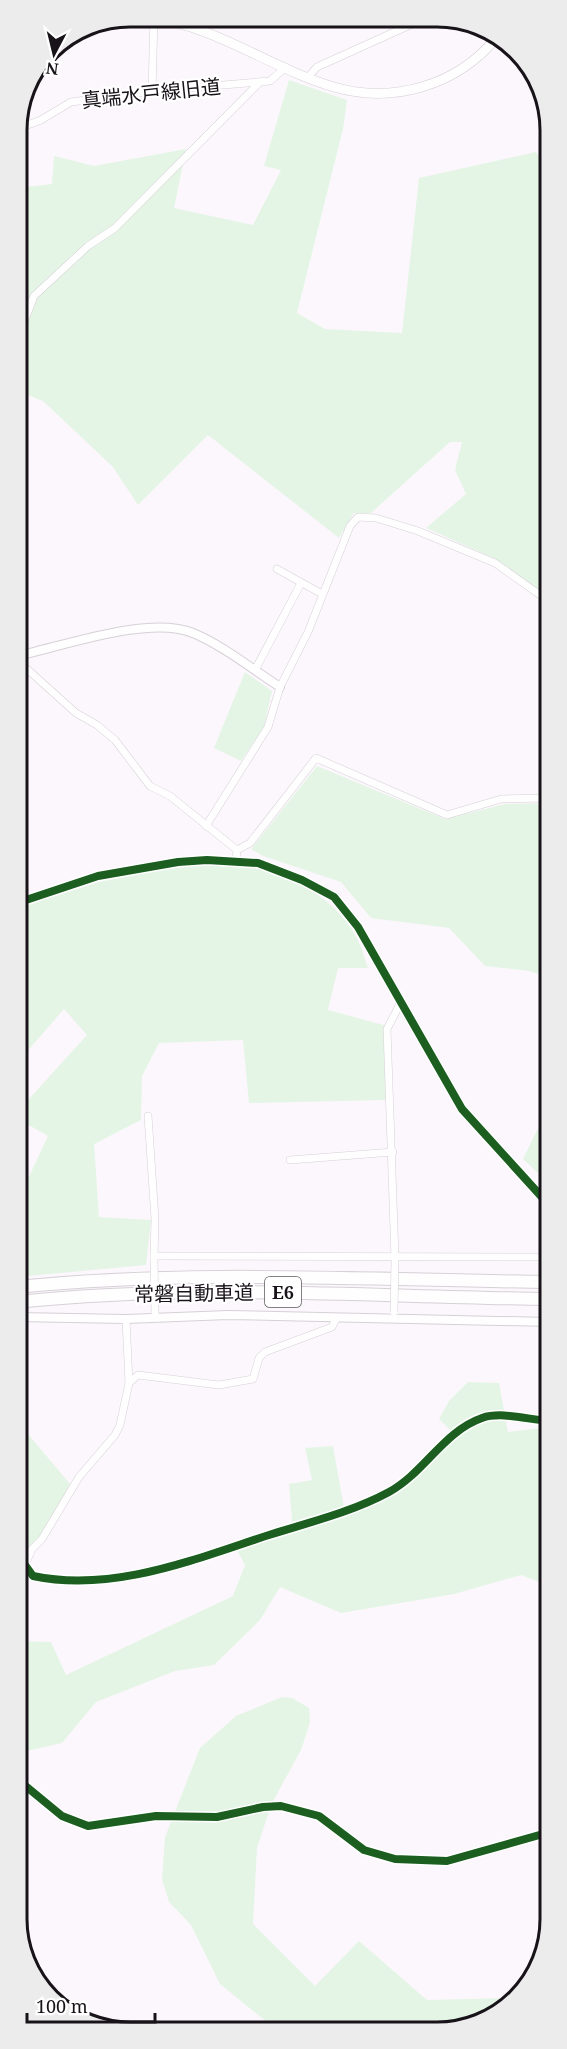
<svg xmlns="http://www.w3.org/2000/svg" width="567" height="2049" font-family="'Noto Serif','Noto Sans JP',serif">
<rect width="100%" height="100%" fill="#fcf7fc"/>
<g fill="#e4f5e5">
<polygon points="289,80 347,100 343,129 297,313 325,329 402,333 419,178 536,152 550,175 550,269 547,280 550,281 550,351 545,352 550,377 550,598 496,559 426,528 466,494 455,470 462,442 450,442 371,513 354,513 339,538 208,435 138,505 113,467 43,401 17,391 17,188 52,184 54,156 94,166 186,149 174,208 253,225 281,170 264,166"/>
<polygon points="245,672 272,691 264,727 241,761 214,748"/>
<polygon points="317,766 445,819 505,804 550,803 550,977 529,971 485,966 449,928 371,918 341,882 263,856 251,849"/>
<path d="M237,865C281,871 331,893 354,933C360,943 364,956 368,968H338L328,1010L387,1026L389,1070L385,1100L249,1103L243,1040L159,1043L142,1076L141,1120L94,1144L99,1217L151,1220L146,1265L17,1277V1202L48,1136L25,1123L17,1133V1106L28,1100L87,1035L64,1009L17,1063V908L99,882L178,866Z"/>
<polygon points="550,1104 550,1184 523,1159"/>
<path d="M468,1382L499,1383L508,1432L550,1427V1586L521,1575L454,1594L341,1613L280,1587L260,1620L214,1665L175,1671L96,1702L62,1743L17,1753V1641L51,1642L66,1675L233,1596L245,1565L237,1550L280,1537L292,1521L289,1484L312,1480L305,1448L333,1446L345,1514C399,1496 418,1475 457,1437L439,1419L449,1401Z"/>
<polygon points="17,1421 70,1484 41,1537 29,1548 23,1560 27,1575 17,1581"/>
<polygon points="282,1697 292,1698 309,1708 310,1722 301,1750 272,1803 257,1848 253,1924 315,1986 359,1941 427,2000 515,1998 453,2031 278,2031 220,1984 191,1925 169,1902 162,1879 165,1837 200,1748 236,1716"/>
</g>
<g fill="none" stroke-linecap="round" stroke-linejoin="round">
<defs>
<g id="minor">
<polyline points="308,77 317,67 421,20"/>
<polyline points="152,91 154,17"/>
<polyline points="546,108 550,257"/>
<polyline points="17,129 41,120 71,102 152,91 270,81 286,67"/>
<polyline points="17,340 34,296 88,246 115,228 260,82"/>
<polyline points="17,550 17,556"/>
<polyline points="277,569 322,594"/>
<polyline points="17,660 76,713 97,725 115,740 150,786 170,796 237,850 236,860"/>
<polyline points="255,670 301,583"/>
<polyline points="206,826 268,727 280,687 308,632 350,526 358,517 376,518 418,531 495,563 550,602"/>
<polyline points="237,850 250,843 316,758 447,815 501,799 550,798"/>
<polyline points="148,1116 155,1219 154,1258"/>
<polyline points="290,1160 393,1152"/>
<polyline points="154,1256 550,1257"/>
<polyline points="395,1258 387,1029 400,1004"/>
<polyline points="129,1383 138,1375 219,1385 253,1379 259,1358 265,1352 332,1327 336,1319"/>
<path d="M25,1565L33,1576C113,1593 195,1559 269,1535C310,1522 352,1512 389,1492C424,1473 444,1431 482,1418C502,1411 529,1420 550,1421"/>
<polyline points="17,1568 25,1565 32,1549 42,1539 79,1477 115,1435 120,1425 129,1383 126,1319"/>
<polyline points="17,1779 62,1816 88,1826 156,1816 217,1817 263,1807 281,1806 319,1816 364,1850 395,1859 447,1861 543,1834 550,1835"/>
</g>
<g id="tertiary">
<path d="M17,656C64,646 149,615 193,633C224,646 252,669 280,687"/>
<polyline points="17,903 98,876 178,862 207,860 258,863 302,880 334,897 358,927 462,1109 550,1206"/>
<polyline points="17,1317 126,1319 228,1315 550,1322"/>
</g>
<path id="secondary" d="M150,17C220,28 270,68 334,87C392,104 457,86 496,38"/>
<g id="motorway">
<path d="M17,1287C195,1269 372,1280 550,1282"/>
<path d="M17,1302C195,1283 372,1297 550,1299"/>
</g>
</defs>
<use href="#minor" stroke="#d6d1d6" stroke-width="8"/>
<use href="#tertiary" stroke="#d6d1d6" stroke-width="10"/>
<use href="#secondary" stroke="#d6d1d6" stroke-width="10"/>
<use href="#motorway" stroke="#d6d1d6" stroke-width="14"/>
<use href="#minor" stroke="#fffeff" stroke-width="7"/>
<use href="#tertiary" stroke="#fffeff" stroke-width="8"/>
<use href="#secondary" stroke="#fffeff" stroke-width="9"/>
<use href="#motorway" stroke="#fffeff" stroke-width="12"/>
<defs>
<g id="minor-bridge">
<polyline points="154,1260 155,1313"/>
<polyline points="394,1312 395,1261"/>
</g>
</defs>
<use href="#minor-bridge" stroke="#d6d1d6" stroke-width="8" stroke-linecap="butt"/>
<use href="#minor-bridge" stroke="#fffeff" stroke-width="7"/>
<defs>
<g id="cycleway">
<polyline points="17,903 98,876 178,862 207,860 258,863 302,880 334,897 358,927 462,1109 550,1206"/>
<path d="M25,1565L33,1576C113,1593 195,1559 269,1535C310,1522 352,1512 389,1492C424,1473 444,1431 482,1418C502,1411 529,1420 550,1421"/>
<polyline points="17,1779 62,1816 88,1826 156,1816 217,1817 263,1807 281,1806 319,1816 364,1850 395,1859 447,1861 543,1834 550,1835"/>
</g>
</defs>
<use href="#cycleway" stroke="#fff" stroke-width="11"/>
<use href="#cycleway" stroke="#1b5e20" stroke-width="8"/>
</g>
<g text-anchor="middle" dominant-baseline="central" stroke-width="4.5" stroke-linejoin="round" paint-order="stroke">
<rect fill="#fff" stroke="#5d5a5e" stroke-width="1.5" x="265" y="1277" width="36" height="30" rx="4.5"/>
<g font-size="18" font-weight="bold" fill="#181319">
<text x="283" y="1292">E6</text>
</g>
<g font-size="20" fill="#181319" stroke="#fff">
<text transform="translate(151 93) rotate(-6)">真端水戸線旧道</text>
<text transform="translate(194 1293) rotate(-1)">常磐自動車道</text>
</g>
</g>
<path d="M0 0H567V2049H0ZM130 27H437A103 103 0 0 1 540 130V1919A103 103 0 0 1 437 2022H130A103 103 0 0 1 27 1919V130A103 103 0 0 1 130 27Z" fill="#edeced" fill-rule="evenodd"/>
<path fill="none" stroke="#181319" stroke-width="3" d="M130 27H437A103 103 0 0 1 540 130V1919A103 103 0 0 1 437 2022H130A103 103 0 0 1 27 1919V130A103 103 0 0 1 130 27Z"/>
<g transform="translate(54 54) rotate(187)" stroke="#ffffff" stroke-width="4.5" paint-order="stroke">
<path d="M0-4.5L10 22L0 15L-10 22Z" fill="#181319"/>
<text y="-9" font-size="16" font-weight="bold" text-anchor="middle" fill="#181319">N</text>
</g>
<path d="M27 2013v9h128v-9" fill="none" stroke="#181319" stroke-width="3"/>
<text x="36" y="2013" font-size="18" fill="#181319" stroke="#ffffff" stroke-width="4.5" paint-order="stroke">100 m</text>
</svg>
